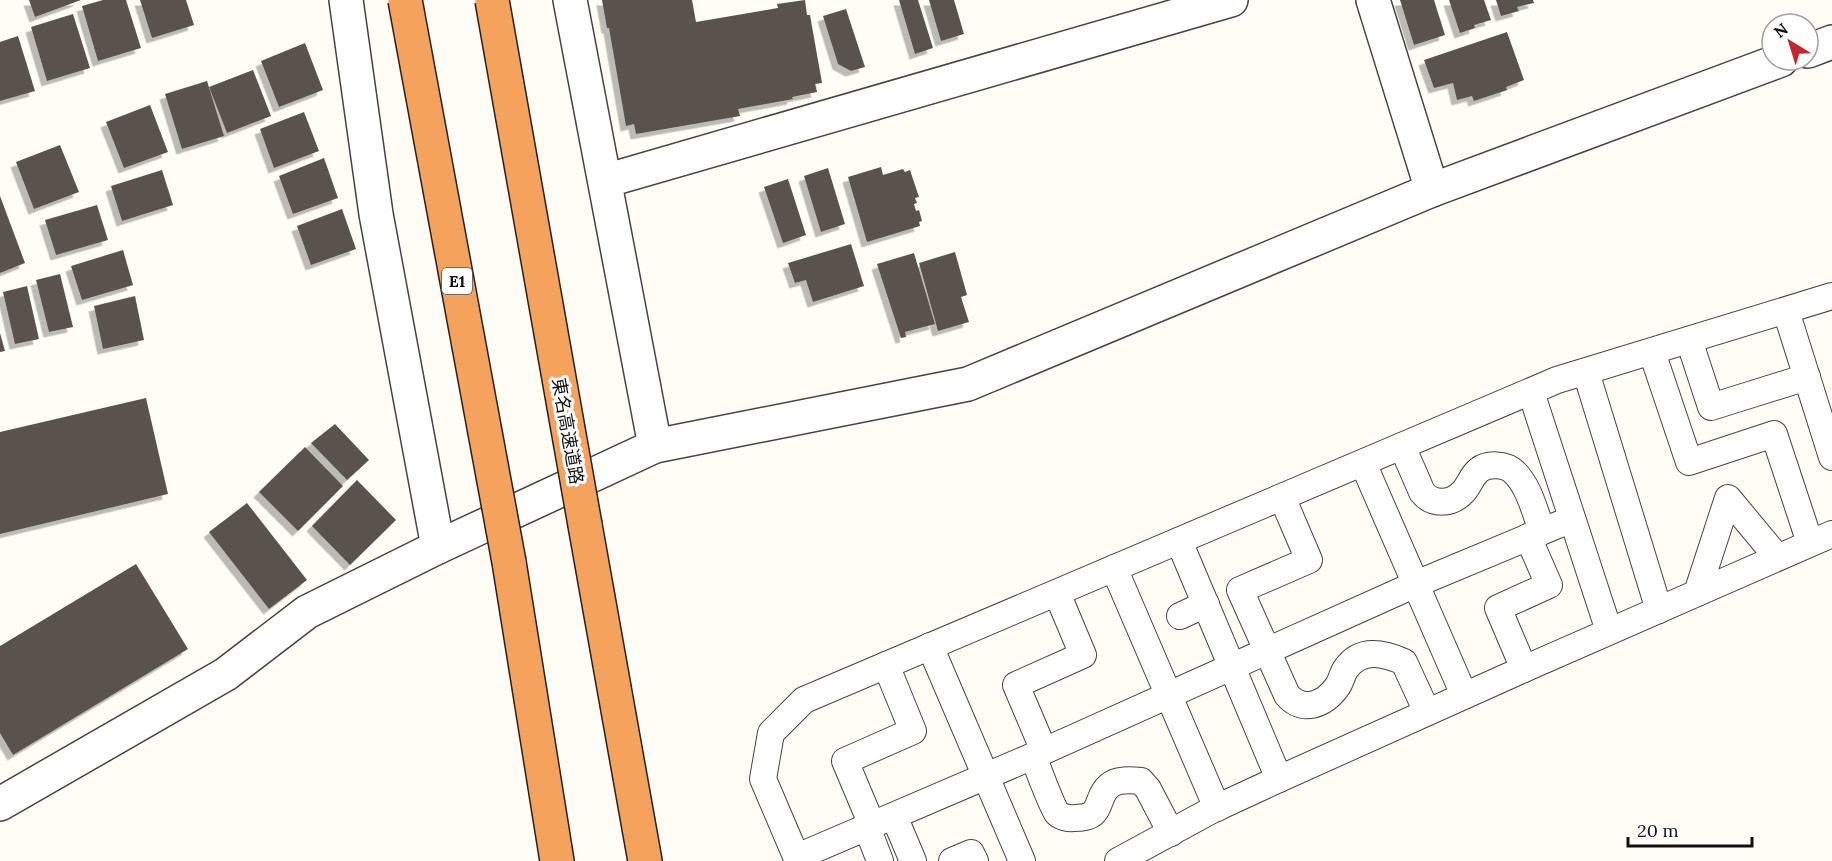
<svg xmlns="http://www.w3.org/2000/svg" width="1832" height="861" font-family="Lora,'Noto Sans JP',serif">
<defs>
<filter id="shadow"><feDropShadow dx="-5.5" dy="5.5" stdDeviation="0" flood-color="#0004"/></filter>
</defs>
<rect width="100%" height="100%" fill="#fffdf5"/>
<g fill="#5a524d" filter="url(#shadow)">
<polygon points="29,0 81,0 35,17"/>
<polygon points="103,0 126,0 141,48 98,61 82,6"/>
<polygon points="140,0 186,0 194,25 152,38"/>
<polygon points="602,0 692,0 696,22 778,8 777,4 805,0 807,15 810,15 822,83 815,84 817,92 792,97 793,99 738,109 740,116 636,134 634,124 626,126 609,28 607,28"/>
<polygon points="899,0 918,0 933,48 915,54"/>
<polygon points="929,0 954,0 964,34 941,41"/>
<polygon points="1400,0 1434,0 1445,35 1414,45"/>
<polygon points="1449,0 1484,0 1491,20 1474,25 1475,28 1460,33"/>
<polygon points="1496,0 1533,0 1534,3 1517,7 1519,11 1501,16"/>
<polygon points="846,9 865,67 851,71 838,64 823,16"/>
<polygon points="73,14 90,68 47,81 31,27"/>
<polygon points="1507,32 1524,80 1506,87 1507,90 1474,101 1472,96 1457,100 1453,83 1434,88 1424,60"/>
<polygon points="18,36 35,91 0,101 0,42"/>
<polygon points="305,43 323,90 279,107 261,61"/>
<polygon points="253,70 271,116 227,133 209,87"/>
<polygon points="207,81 224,136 182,149 165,94"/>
<polygon points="150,105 168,152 124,168 106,122"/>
<polygon points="304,112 319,151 274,168 260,129"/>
<polygon points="60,145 79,192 34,209 16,162"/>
<polygon points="324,158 338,198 293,214 279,176"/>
<polygon points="881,167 883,175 903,169 905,172 910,170 919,197 915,198 917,203 914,204 916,211 919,210 922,221 919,222 920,226 867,242 848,177"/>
<polygon points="828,168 845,224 821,232 804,176"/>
<polygon points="162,170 173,205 122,221 111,186"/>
<polygon points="788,179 806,235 783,243 764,187"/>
<polygon points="0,196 25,263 0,273"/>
<polygon points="97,205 108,240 56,255 45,220"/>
<polygon points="342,209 356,249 311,265 297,226"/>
<polygon points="851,244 864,286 813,302 806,280 795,283 788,263"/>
<polygon points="123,250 133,285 82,300 71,266"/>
<polygon points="955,252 967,295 961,297 969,322 938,331 919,263"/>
<polygon points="914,253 935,324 905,332 906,337 901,338 877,264"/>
<polygon points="60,274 73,327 49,332 36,280"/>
<polygon points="27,286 39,339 15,344 3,292"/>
<polygon points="135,296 144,340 103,349 94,306"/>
<polygon points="0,333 5,351 0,352"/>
<polygon points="146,398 168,494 0,534 0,432"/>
<polygon points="335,424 369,460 347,480 311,443"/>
<polygon points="305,447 343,486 298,531 259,492"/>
<polygon points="357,480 396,520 350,565 312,526"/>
<polygon points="247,503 307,580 269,609 209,532"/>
<polygon points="136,564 188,649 13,755 0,733 0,646"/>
</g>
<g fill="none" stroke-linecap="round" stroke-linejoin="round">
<defs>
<g id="service">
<polyline points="1786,311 1832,457"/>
<polyline points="1689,340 1711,407 1807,377"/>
<polyline points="1652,352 1689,462 1774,434 1810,543"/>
<polyline points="1586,372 1659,610"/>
<polyline points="1531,392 1609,631"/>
<path d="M1402,446L1422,492C1432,505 1451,505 1463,492C1469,486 1472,475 1479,470C1488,463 1506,464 1514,472C1529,486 1535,512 1542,531"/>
<polyline points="1363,463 1464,695"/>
<path d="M1282,497L1309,560L1240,590L1287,695C1303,713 1324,705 1337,687C1341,682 1342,675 1345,670C1360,647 1384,653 1404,662L1427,712"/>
<polyline points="1179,541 1279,779"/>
<polyline points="1114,568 1217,808"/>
<polyline points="1697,593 1728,498 1777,557"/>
<polyline points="1180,616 1206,604"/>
<polyline points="930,646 1022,861"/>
<polyline points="1524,669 1498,608 1549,585 1528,537"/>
<polyline points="1044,751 1016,685 1083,655 1057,593"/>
<path d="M1033,756C1037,766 1052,807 1057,813C1061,817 1069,819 1075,818C1105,818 1094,799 1109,786C1117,779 1131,780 1141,781L1148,789L1171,833"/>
<polyline points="894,816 913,861"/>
<polyline points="872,825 845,761 913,731 886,665"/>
<polyline points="867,827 880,861"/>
<polyline points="797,857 1033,756 1416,584 1572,519"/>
<polyline points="798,861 763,779 771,733 804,700 1557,380 1832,296"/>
<polyline points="952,861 971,853 975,861"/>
<polyline points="1118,861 1212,810 1279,779 1524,669 1832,534"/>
</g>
<g id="minor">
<polyline points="346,0 376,214 438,547"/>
<polyline points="570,0 655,446"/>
<polyline points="1373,0 1432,190"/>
<polyline points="1808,51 1832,42"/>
<polyline points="605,181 1231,0"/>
<polyline points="0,804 226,674 307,612 438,547 655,446 968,384 1432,190 1781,60"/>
</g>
<g id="motorway">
<polyline points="585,525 645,861"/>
<polyline points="509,562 557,861"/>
</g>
</defs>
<use href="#service" stroke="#444" stroke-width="28"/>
<use href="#minor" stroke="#444" stroke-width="36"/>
<use href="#motorway" stroke="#222" stroke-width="36"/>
<use href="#service" stroke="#fff" stroke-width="26"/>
<use href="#minor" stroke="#fff" stroke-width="33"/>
<use href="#motorway" stroke="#f5a25d" stroke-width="33"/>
<defs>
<g id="motorway-bridge">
<polyline points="405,0 509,562"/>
<polyline points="492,0 585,525"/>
</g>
</defs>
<use href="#motorway-bridge" stroke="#222" stroke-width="36" stroke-linecap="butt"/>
<use href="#motorway-bridge" stroke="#f5a25d" stroke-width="33"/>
</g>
<g text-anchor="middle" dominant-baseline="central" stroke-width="6" stroke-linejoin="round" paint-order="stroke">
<rect fill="#fff" stroke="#585858" stroke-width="1.5" x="442" y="268" width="30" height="26" rx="4.5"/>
<g font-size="16" font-weight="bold" fill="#111">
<text x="457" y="281">E1</text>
</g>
<g font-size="18" fill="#111" stroke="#fff">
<text transform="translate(568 431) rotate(80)">東名高速道路</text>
</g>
</g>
<g transform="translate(1790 42) rotate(322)"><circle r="28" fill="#ffffff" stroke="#a0a0a0" stroke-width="1.5"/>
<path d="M0-4.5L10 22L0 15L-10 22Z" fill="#c4262e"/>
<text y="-9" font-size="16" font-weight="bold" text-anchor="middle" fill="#111111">N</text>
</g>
<path d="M1628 837v9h124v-9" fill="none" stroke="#111111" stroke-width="3"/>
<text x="1637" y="837" font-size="18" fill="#111111" stroke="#ffffff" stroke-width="4.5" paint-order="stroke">20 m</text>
</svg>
